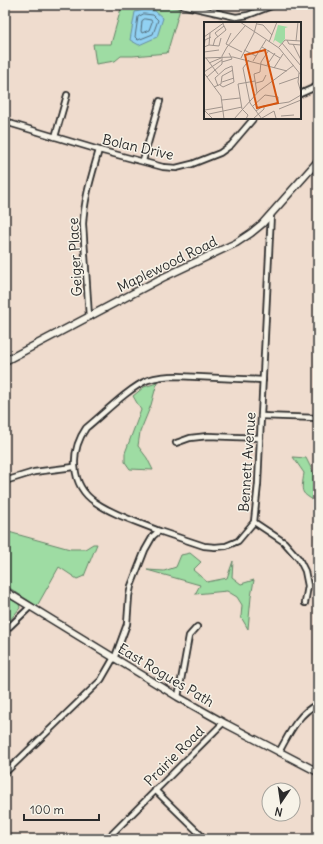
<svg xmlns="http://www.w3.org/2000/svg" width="323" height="844" font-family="Delius,sans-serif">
<rect width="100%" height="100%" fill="#efdcce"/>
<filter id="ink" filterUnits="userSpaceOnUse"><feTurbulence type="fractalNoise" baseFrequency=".025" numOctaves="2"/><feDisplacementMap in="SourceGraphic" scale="8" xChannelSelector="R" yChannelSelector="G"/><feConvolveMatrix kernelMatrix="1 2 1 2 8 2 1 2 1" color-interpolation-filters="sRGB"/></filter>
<g filter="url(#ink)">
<g fill="#9edca3" stroke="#648467">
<polygon points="122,5 164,5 180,9 167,53 133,56 121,56 115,61 96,64 93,44 111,44"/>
<polygon points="157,383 151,405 140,432 138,446 147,458 153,470 130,469 125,462 125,453 141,410 133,396 144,387"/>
<path d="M293,457L306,458L314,474H318V503C300,492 301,494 304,473Z"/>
<polygon points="5,531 70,549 85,549 93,544 97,544 84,576 77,579 59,567 37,606 5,585"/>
<polygon points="190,553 201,562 193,570 207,582 227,578 233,561 232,577 241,584 254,580 251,597 248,629 241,617 242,605 237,597 227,591 195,594 200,585 147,570 164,571 176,567 181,555"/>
<polygon points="5,596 19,604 20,608 5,626"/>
</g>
<polygon fill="#91d1f2" stroke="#688fa2" points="144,10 155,11 163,18 157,37 139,45 130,40 135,12"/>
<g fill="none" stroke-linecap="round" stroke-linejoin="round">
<g stroke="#546d7b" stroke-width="1">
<polygon points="144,14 153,15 158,20 153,34 138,40 135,37 138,17"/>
<polygon points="145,19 151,20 152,22 149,30 142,33 141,31 142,21"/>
</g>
<defs>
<g id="street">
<polyline points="182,5 236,17 248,15 274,5"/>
<polyline points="214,12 214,5"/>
<polyline points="300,94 318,86"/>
<polyline points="5,119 12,124 99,150 163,167 176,168 192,164 220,153 231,145 254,118"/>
<polyline points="55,137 67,95"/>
<polyline points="143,161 160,101"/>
<path d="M89,317L83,224C84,199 92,175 99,150"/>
<polyline points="261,416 318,418"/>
<polyline points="176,443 190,438 208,436 260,438"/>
<polyline points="5,481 34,472 74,467"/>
<polyline points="254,522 284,542 299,559 305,571 308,586 305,603"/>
<path d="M159,531C138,522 113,515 95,502C70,485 70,451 86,428C102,415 130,387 148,380C157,377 167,376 177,376L263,380"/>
<polyline points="5,631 30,607"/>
<polyline points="178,697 189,636 197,627"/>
<path d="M279,752C289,734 298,713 318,704"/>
<polyline points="5,773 101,680 116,654 127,624 129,596 131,586 145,550 153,536 159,531 204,546 215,547 226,546 238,541 254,522 258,484 261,416 271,214"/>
<polyline points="155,790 205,839"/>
<polyline points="107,839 223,723"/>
</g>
<g id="secondary">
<polyline points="5,361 162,278 236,243 251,233 262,224 318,161"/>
<polyline points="5,591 178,697 226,724 318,772"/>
</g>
</defs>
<use href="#street" stroke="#2b2b2b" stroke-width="8"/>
<use href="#secondary" stroke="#2b2b2b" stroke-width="9"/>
<use href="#street" stroke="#f7f3e8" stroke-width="4.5"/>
<use href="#secondary" stroke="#f7f3e8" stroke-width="6"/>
</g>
</g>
<g text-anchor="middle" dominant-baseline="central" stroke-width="3" stroke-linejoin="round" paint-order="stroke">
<g font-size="14" fill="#2b2b2b" stroke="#f7f3e8">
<text transform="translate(138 147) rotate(13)">Bolan Drive</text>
<text transform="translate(75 257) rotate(-93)">Geiger Place</text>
<text transform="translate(167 264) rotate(-26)">Maplewood Road</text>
<text transform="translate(247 462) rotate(-86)">Bennett Avenue</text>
<text transform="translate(166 675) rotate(31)">East Rogues Path</text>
<text transform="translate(174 756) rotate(-45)">Prairie Road</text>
</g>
</g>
<g transform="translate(204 22)">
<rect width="97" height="97" fill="#efdcce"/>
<path d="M74,3L84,5L81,6V17L77,22L71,18L69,21Z" fill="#9edca3"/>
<path fill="none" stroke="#a1958d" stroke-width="1" d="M36,0L75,26L97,53M53,2L59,3L68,13M27,11L22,22L38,30M0,15L21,0M14,15L11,11L20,4M83,18L85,22L97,23M92,19L94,0M65,20L73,0M78,21L97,44M89,22L97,38M5,23L15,24L17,16M9,24L11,17L22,8L19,2M0,25L5,23L6,11M58,25L76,36M75,25L81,18L97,19M0,26L1,18L7,15M40,28L52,34M0,30L15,28M0,36L29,35L83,49M2,36L14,52M37,36L50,11L53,0M45,38L39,46L46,81L58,97M49,39L62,18M18,40L28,37L25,31M5,41L17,36M63,43L71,31M70,46L79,32M0,50L18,38M0,51L17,74L20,97M95,51L94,60L97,71M3,55L18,42V34L23,25L41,4M18,60L30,56M52,61L59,59L62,53M75,62L95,55M14,64L11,56L21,47L28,44L30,60L19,65L16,63M10,65L17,62L18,54L29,48M53,71L50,52L56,50L57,40L65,28M18,78L36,76M85,80L97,73M49,84L61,73L74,75V82M75,87L97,78M0,88L9,97M1,88L18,85M52,89L59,84L85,80M5,92L38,85M77,94L90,93M58,96L70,89L72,96M30,97L55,69L90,43M42,97L44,93L38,87L34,62L51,59M49,97L60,87V84"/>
<path fill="#d5540f" fill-opacity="0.15" stroke="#d5540f" stroke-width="2" d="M61,28L74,81L53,86L41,33Z"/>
<rect width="97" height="97" fill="none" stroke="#2b2b2b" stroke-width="2"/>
</g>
<rect width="323" height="844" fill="none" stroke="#f7f3e8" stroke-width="20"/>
<rect x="10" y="10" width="303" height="824" fill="none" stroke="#2b2b2b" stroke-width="1.5" filter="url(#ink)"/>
<g transform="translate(281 802) rotate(193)"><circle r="19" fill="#f7f3e8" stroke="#a5a39c"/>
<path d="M0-3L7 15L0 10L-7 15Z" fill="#2b2b2b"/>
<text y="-6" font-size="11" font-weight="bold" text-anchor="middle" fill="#2b2b2b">N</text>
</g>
<path d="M24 814v6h75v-6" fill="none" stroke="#2b2b2b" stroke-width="2"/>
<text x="30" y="814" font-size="12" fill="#2b2b2b" stroke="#f7f3e8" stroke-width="3" paint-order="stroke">100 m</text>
</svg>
